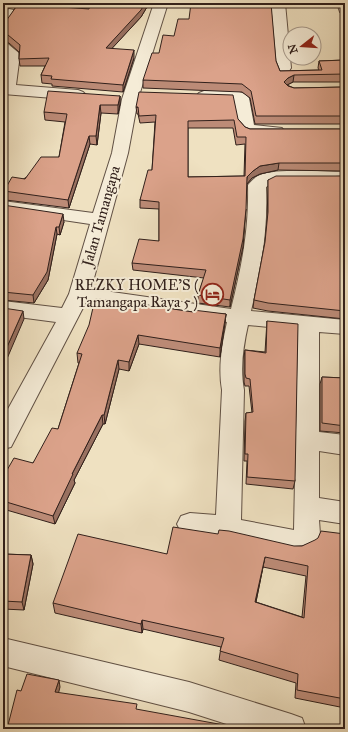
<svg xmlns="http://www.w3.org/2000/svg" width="348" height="732" font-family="'IM FELL Great Primer',serif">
<rect width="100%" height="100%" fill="#efe1c1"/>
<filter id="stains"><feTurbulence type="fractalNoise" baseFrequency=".005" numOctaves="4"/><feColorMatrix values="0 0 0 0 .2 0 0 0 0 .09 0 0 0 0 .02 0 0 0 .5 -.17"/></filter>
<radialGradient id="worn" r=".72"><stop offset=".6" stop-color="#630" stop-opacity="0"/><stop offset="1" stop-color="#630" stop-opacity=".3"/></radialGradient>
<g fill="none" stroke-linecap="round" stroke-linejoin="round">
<defs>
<g id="street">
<path d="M154,3H168L138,99L128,153L91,289L231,309C242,265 249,230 248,185C251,181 255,177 260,175C279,168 323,172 345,172V182H275L266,187C268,232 261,267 251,311L345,320V334L319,332V432L345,435V455L319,451V498L345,502V524L319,520L320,534L314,547L299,554H292L228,539L190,535L181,532L177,524L181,516L190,513L216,515L222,390C218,367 222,345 227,322L86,302L11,447L3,449V418L56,322L3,315V301L62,308L69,294L90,224L3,211V201L93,213L112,153L122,99ZM248,325L298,330L294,530L241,520L244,390C240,368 243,347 248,325Z"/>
<polygon points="271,3 285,3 291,68 289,71 284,72 279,71 277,68"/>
<polygon points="337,3 345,3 345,13 340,12"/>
<polygon points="9,9 14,10 16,13 8,27 3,28 3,12"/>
<polygon points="3,43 8,44 20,54 16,85 78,90 83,92 86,95 83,98 78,100 3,94 3,72 6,55 3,54"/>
<path d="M204,91C216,91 241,87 249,98L254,125L282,128L284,131L282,134L276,136L244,133L238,126L234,101L199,99L196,96L199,93Z"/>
<polygon points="3,638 189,682 291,714 302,718 306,729 242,729 189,712 3,666"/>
</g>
</defs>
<use href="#street" stroke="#605044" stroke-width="2"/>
<use href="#street" fill="#f5ecd7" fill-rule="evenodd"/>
</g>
<g fill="#bc8b77" stroke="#31201b" fill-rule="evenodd">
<polygon points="18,3 40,3 39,5 89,9 147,7 141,17 112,48 134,58 123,92 52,86 52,84 42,83 41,75 45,66 20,66 19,59 19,52 9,43 3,42 3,29"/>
<polygon points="305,3 337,3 336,5"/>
<polygon points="345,60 345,82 293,82 287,85 294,88 345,87 345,124 255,124 250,98 242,92 143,88 143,80 276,61 280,71 319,70 318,68 319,61"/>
<polygon points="120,96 120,104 118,114 101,113 97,145 90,144 69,208 6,200 4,191 59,157 65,122 45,120 44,112"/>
<path d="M136,107L238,119L245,127L250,129H345V171L278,170L260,174L252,178L247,184L243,247L230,307L198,303V295L204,278L133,270L132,263L159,241V209L140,208V200L152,170L155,122L140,123L138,114H137ZM188,128H233L236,145L245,144L244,176L188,177Z"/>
<polygon points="345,176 345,319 268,311 253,308 254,300 265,242 267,219 268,188 268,180"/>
<polygon points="3,205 64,222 60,235 57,234 48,280 34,303 3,300"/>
<polygon points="140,304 193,312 226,314 225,323 220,357 139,344 129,371 119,369 105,424 103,424 74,480 75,483 55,524 3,509 3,477 33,463 58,429 79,363 78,363 77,353"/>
<polygon points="267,321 295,481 293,489 246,484 247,461 244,461 245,421 246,413 252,413 249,386 245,386 244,382 244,357 245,350 265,352"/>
<polygon points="322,377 345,378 345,433 320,431 320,384"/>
<path d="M345,534V708L295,698L296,683L219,660L221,647L143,629L142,633L55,613L53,603L167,554L302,546ZM263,567L306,576L302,617L256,602Z"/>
<polygon points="3,554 31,555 33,564 24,610 3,609"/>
</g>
<g fill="#997161" stroke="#31201b">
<polygon points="37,3 40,3 37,12 36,5"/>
<polygon points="145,3 147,3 147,7 141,17 106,55 106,48"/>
<polygon points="3,49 4,56 3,63"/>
<polygon points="134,50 134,58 123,92 123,85"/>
<polygon points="294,75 293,82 287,85 284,82 288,78"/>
<polygon points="120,96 120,104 118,114 118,105"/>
<polygon points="100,105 101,113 97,145 96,136"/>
<polygon points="3,123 5,131 3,139"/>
<polygon points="89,136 90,144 69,208 68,200"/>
<polygon points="279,163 278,170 260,174 252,178 246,185 247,177 253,171 260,166"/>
<polygon points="246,209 243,247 230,307 230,300"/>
<polygon points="63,214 64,222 60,235 59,227"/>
<polygon points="56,227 57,234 48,280 34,303 33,295"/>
<polygon points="23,311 24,319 3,368 3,356"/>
<polygon points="226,314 225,323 220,357 220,348"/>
<polygon points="138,335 139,344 129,371 129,362"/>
<polygon points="118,360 119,369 105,424 104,415"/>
<polygon points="102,415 103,424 74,480 75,483 55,524 53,516 72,474"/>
<polygon points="31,555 33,564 24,610 22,602"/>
<polygon points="265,557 263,567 254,611 255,602"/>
<polygon points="142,620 143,629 142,633 141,624"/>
<polygon points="59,680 60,687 57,699 55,692"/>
</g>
<g fill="#dba28a" stroke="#31201b" fill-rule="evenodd">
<polygon points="18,3 37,3 36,5 89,9 90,3 145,3 141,10 106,48 134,50 123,85 51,79 52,76 41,75 49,58 19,59 20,45 8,35 3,34 3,29 6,21 16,7"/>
<polygon points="191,3 271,3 276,61 280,71 322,70 319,61 345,60 345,74 294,75 288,78 284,82 288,86 294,88 345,87 345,116 256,116 251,91 242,84 143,80 152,53 159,53 163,35 174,36 178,19 189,19"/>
<polygon points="48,91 120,96 118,105 100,105 96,136 89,136 68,200 4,191 12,177 25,179 41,157 59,157 67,114 44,112"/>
<path d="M139,92L233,95L238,119L245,127L250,129H345V163H279L260,166L253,171L247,177L246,209L243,239L230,300L198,295L206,270L132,263L139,239L159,241V202L140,200L148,170H152L156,115L139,116L138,107H136ZM234,120L237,137H246L245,176L188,177V121Z"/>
<polygon points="276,176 345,176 345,311 268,303 254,300 265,242 268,212 268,180"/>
<polygon points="3,205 63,214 59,227 56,227 47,272 33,295 3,292"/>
<polygon points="95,299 140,302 140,304 193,312 193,310 226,314 220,348 138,335 129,362 118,360 104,415 102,415 72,474 73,474 53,516 3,501 3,477 14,458 33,463 52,428 58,429 82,354 77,353 89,325"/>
<polygon points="3,308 23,311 3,356"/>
<polygon points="267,321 298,324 295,481 247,477 248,454 245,454 246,413 253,412 250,379 246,378 245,374 245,350 266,353"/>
<polygon points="322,377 345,378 345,426 322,423"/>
<path d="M173,527L218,534L219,530L229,531L294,546H302L315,540L318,538L321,531L345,534V699L297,690L298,674L220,651L224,638L142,620L141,624L53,603L78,534L167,554ZM265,557L308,566L304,618L255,602Z"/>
<polygon points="3,554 31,555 22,602 3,601"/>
<polygon points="27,674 59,680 55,692 137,704 136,709 246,729 7,729 17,690 21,691"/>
</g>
<defs>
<symbol id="hotel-ring" viewBox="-11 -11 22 22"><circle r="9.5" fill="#f5ecd7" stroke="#8f2418" stroke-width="1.5"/><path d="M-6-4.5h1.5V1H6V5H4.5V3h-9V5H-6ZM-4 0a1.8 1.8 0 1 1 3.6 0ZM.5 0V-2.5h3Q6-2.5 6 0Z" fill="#8f2418"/></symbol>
</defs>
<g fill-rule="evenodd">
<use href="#hotel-ring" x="200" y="282" width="25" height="25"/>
</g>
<g text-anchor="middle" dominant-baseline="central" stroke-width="4" stroke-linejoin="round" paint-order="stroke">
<g font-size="15" fill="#31201b" stroke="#f5ecd7">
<text transform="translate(101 216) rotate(-74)">Jalan Tamangapa</text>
</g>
<g font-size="15" fill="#31201b" stroke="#f5ecd7" text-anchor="end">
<text x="198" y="285">REZKY HOME'S (<tspan x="198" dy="17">Tamangapa Raya 5 )</tspan></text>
</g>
</g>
<rect width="348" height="732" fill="none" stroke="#efe1c1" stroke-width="16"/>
<rect x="4" y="4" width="340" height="724" fill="none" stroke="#31201b" stroke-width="2"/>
<rect x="8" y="8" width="332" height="716" fill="none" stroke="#31201b"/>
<g transform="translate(302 46) rotate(253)"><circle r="19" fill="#f5ecd7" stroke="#a79a8c"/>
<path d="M0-3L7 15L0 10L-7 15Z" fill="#8f2418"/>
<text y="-6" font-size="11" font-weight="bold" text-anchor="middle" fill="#31201b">N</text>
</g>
<rect width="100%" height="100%" filter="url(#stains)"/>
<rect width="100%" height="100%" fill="url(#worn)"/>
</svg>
